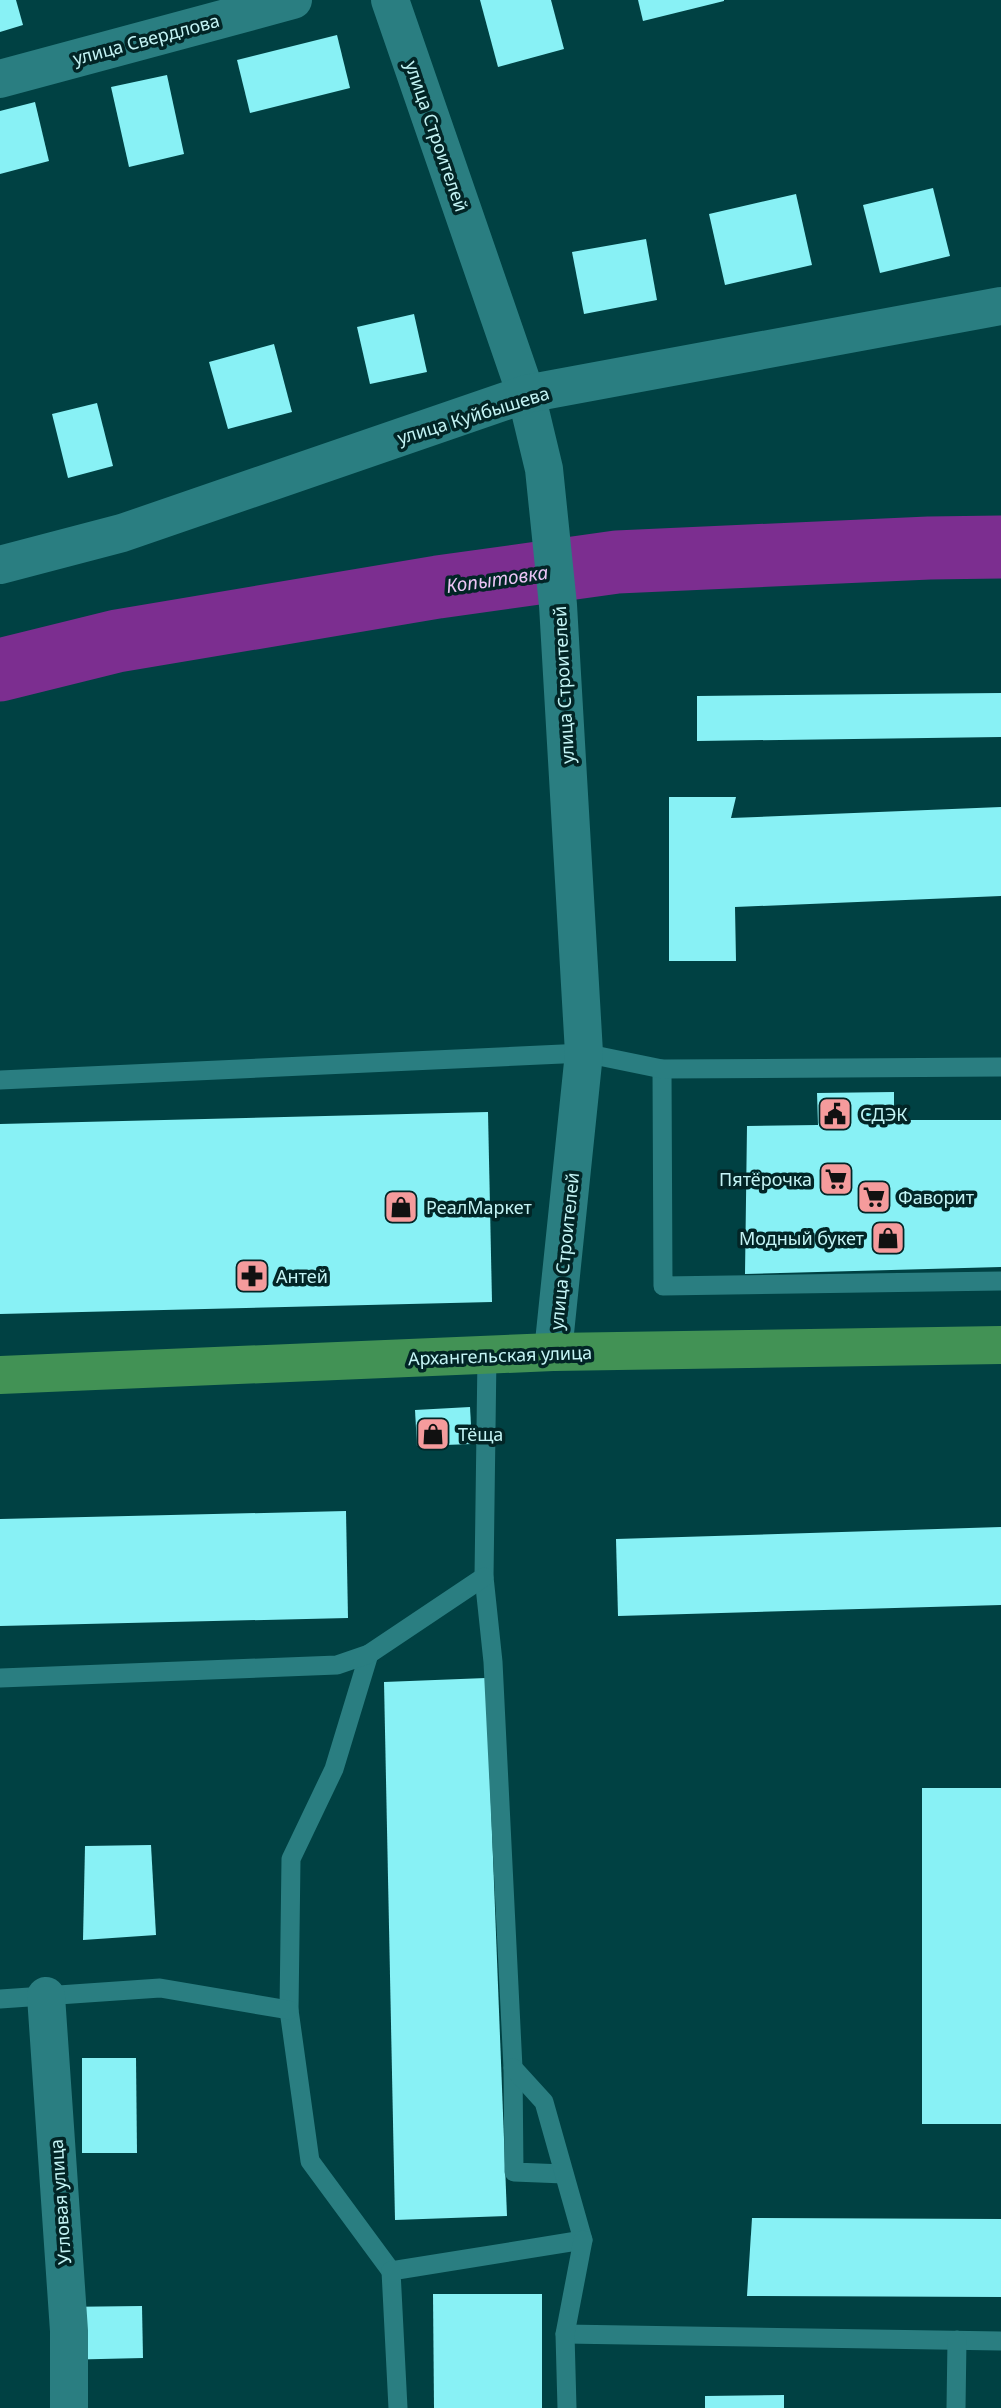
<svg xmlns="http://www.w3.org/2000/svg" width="1001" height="2408" font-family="'Noto Sans',sans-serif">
<rect width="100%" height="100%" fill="#004143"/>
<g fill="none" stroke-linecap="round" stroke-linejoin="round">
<polyline stroke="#7c2e90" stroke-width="63" points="0,670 117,641 438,587 617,562 929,548 1001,547"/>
</g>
<g fill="#88f1f5">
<polygon points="0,0 16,0 23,25 0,32"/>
<polygon points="480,0 551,0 564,49 498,67"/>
<polygon points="638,0 724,0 724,1 643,21"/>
<polygon points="337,35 350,88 250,113 237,60"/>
<polygon points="167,75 184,154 129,167 111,87"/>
<polygon points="35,102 49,161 0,174 0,111"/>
<polygon points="933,188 950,256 880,273 863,205"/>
<polygon points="796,194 812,265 725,285 709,214"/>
<polygon points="646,239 657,300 584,314 572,252"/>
<polygon points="414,314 427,372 370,384 357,327"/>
<polygon points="274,344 292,412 228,429 209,362"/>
<polygon points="97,403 113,466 68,478 52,414"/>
<polygon points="1001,693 1001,737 697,741 697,696"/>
<polygon points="669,797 736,797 731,818 1001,807 1001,896 735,907 736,961 669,961"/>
<polygon points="894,1092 894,1120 1001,1120 1001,1267 745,1274 747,1126 818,1125 817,1093"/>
<polygon points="488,1112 492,1302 0,1314 0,1124"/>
<polygon points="470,1407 472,1444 417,1446 415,1410"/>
<polygon points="346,1511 348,1618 0,1626 0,1519"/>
<polygon points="1001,1527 1001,1605 618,1616 616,1539"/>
<polygon points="486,1678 507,2216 395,2220 384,1682"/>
<rect x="922" y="1788" width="79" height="336"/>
<polygon points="151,1845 156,1935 83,1940 85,1846"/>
<polygon points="82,2058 136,2058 137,2153 82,2153"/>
<polygon points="752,2218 1001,2219 1001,2297 747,2296"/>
<polygon points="433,2294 542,2294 542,2408 434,2408"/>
<polygon points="142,2306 143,2358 59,2360 58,2307"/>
<polygon points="784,2395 784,2408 705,2408 705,2396"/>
</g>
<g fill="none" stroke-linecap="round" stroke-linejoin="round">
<g stroke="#2a7e81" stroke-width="19">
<polyline points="662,1069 663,1286 1001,1281"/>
<polyline points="0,1080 584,1053 662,1069 1001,1067"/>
<polyline points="487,1355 484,1577 493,1662 513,2068 514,2172 564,2174"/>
<polyline points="369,1654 334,1769 291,1859 289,2010 310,2161 391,2271"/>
<polyline points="0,1678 337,1665 369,1654 484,1577"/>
<polyline points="0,1999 160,1988 289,2010"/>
<polyline points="565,2334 1001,2341"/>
<polyline points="398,2408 391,2271 583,2240 544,2102 513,2068"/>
<polyline points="567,2408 565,2334 583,2240"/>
<polyline points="956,2408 957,2340"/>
</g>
<g stroke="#2a7e81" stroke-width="38">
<polyline points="390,0 526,394 544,469 558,605 584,1053 553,1352"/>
<polyline points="0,79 293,0"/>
<polyline points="0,565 122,533 526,394 1001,306"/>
<polyline points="46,1996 69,2331 69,2408"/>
</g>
<polyline stroke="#429255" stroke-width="38" points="0,1375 553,1352 1001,1345"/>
</g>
<defs>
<symbol id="civic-square" viewBox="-11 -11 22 22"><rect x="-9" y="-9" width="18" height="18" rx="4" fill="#f59b9c" stroke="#022526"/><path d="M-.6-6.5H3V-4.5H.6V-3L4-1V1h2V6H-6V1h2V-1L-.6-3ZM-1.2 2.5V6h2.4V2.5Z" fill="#111"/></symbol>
<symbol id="supermarket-square" viewBox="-11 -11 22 22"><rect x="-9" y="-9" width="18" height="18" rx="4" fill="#f59b9c" stroke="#022526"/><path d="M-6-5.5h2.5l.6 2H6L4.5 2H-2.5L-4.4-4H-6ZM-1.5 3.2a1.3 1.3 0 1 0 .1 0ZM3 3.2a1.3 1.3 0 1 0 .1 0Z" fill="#111"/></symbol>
<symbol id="shop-square" viewBox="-11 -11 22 22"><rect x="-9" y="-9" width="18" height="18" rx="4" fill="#f59b9c" stroke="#022526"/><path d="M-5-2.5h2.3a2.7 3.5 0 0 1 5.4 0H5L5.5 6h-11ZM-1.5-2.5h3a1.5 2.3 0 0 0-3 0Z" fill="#111"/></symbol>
<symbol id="pharmacy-square" viewBox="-11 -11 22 22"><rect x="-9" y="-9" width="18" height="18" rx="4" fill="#f59b9c" stroke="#022526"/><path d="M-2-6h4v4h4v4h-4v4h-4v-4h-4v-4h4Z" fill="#111"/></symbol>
</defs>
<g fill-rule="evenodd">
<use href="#civic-square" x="816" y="1095" width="38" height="38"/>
<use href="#supermarket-square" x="817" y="1160" width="38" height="38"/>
<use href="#supermarket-square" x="855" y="1178" width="38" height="38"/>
<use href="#shop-square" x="382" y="1188" width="38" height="38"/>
<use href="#shop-square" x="869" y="1219" width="38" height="38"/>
<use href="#pharmacy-square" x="233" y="1257" width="38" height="38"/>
<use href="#shop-square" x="414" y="1415" width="38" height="38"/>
</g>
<g text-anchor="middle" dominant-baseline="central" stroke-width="7" stroke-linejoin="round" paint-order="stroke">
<g font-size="18" fill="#c4f4f5" stroke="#022526">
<text transform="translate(146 39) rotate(-15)">улица Свердлова</text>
<text transform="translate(437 136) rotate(71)">улица Строителей</text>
<text transform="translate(473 415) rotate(-17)">улица Куйбышева</text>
<text transform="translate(563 685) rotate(-93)">улица Строителей</text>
<text transform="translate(564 1251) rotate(-84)">улица Строителей</text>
<text transform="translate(500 1355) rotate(-2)">Архангельская улица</text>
<text transform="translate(60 2202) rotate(-94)">Угловая улица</text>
</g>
<g font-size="18" fill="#c4f4f5" stroke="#022526" text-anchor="start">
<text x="860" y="1114">СДЭК</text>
<text x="812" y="1179" text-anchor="end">Пятёрочка</text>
<text x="898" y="1197">Фаворит</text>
<text x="426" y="1207">РеалМаркет</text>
<text x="864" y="1238" text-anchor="end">Модный букет</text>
<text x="276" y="1276">Антей</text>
<text x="458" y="1434">Тёща</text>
</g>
<g font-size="19" font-style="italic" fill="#ebc4f5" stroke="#022526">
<text transform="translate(497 579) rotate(-8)">Копытовка</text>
</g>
</g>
</svg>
